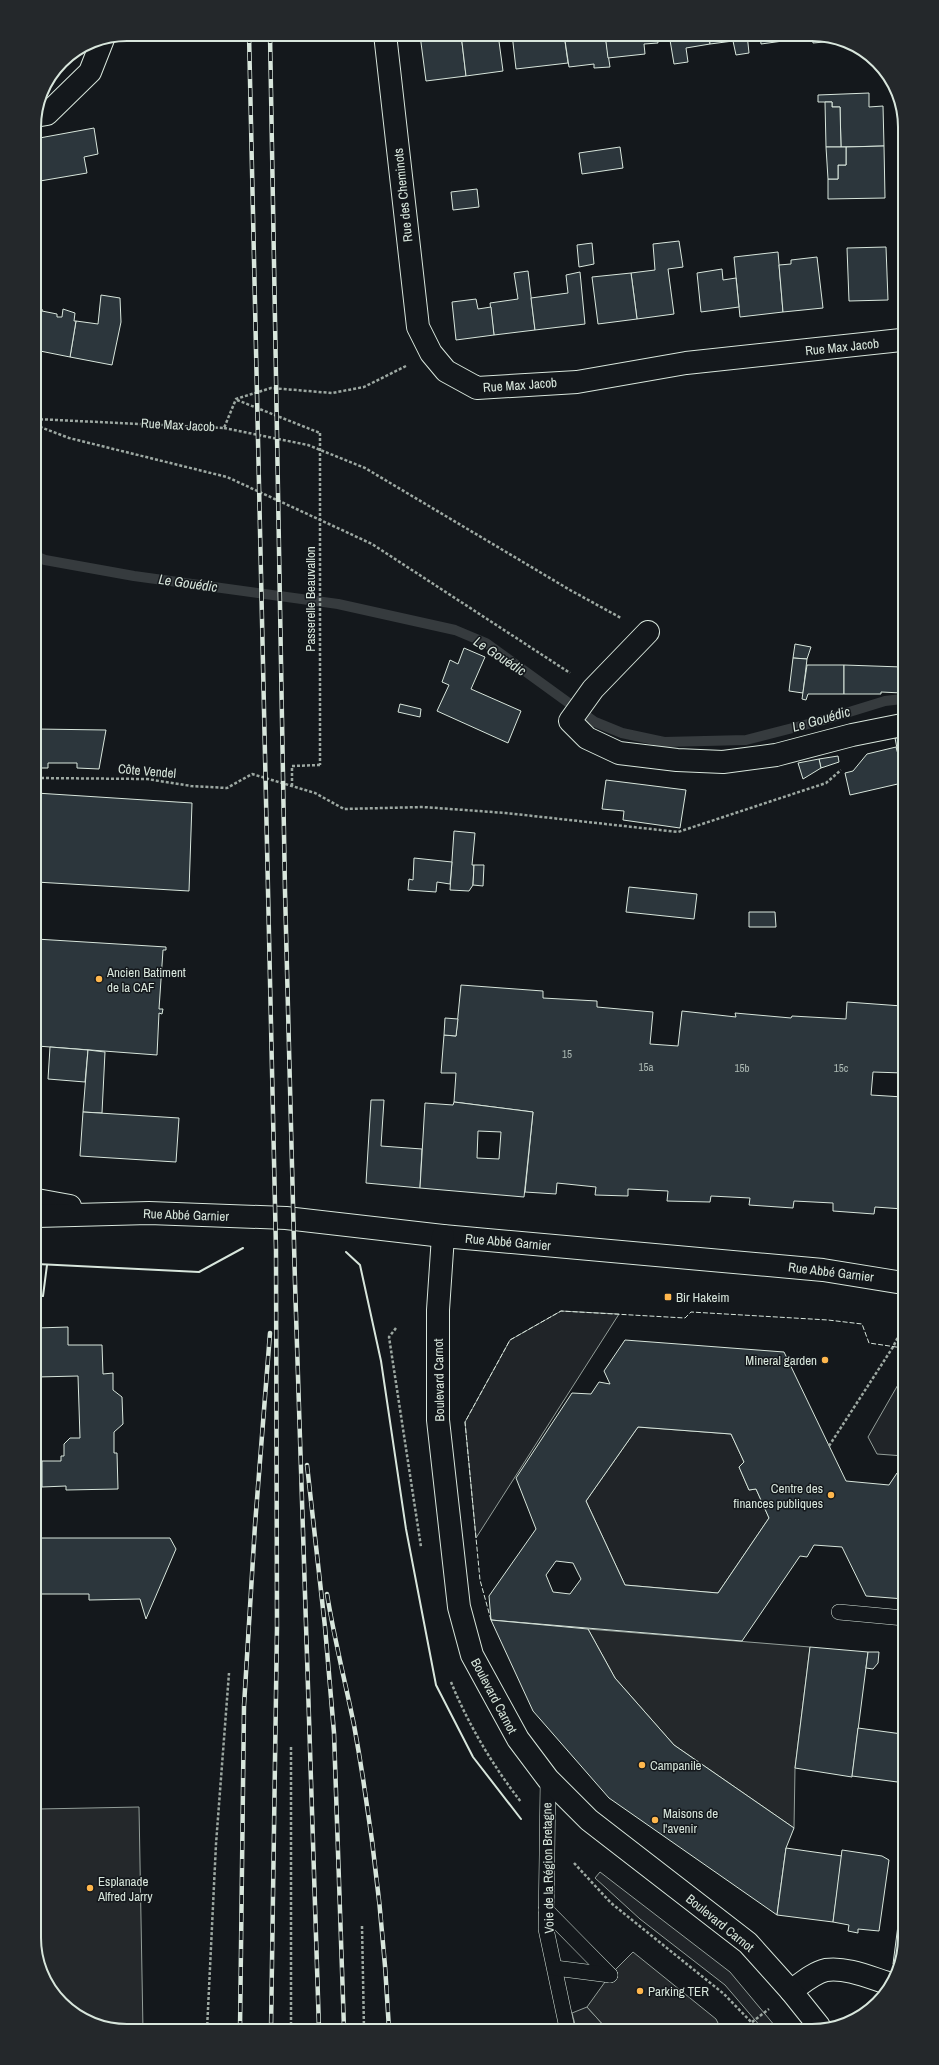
<svg xmlns="http://www.w3.org/2000/svg" width="939" height="2065" font-family="'Archivo Narrow',sans-serif">
<rect width="100%" height="100%" fill="#14181c"/>
<g fill="#202428" stroke="#939e99">
<polygon points="561,1311 619,1314 476,1538 465,1422 510,1340"/>
<polygon points="903,1376 904,1456 877,1454 868,1437"/>
<polygon points="638,1427 731,1434 744,1462 739,1467 749,1490 756,1489 769,1518 718,1593 625,1585 586,1501"/>
<polygon points="600,1872 730,1972 775,2026 761,2027 725,1985 640,1919 595,1878"/>
<polygon points="587,2007 606,2028 576,2028 572,2013"/>
</g>
<g fill="#24282b" stroke="#939e99">
<polygon points="588,1629 810,1647 795,1768 794,1828 674,1745 615,1678"/>
<polygon points="139,1807 143,2031 120,2031 70,2012 39,1968 39,1809"/>
<polygon points="633,1952 716,2019 720,2027 606,2028 587,2007 610,1975"/>
</g>
<g fill="none" stroke-linecap="round" stroke-linejoin="round">
<polyline stroke="#363b3e" stroke-width="10" points="35,556 45,560 134,576 338,604 455,630 486,643 595,722 622,733 664,742 746,740 820,721 885,701 902,699"/>
</g>
<g fill="#2c363c" stroke="#d8e6dc" fill-rule="evenodd">
<polygon points="429,34 461,34 466,76 426,81 420,35"/>
<polygon points="461,34 498,34 503,71 466,76"/>
<polygon points="512,34 564,34 568,63 516,69"/>
<polygon points="564,34 605,34 610,67 594,68 594,64 569,67"/>
<polygon points="605,34 657,34 658,43 644,44 645,54 608,58"/>
<polygon points="669,34 709,34 710,44 686,48 688,62 674,64"/>
<polygon points="709,34 747,34 749,53 736,55 733,41 710,44"/>
<polygon points="760,34 812,34 812,37 761,44"/>
<polygon points="812,34 819,34 836,41 813,43"/>
<polygon points="869,93 869,107 883,106 884,146 841,147 840,107 832,107 832,102 818,102 818,95"/>
<polygon points="825,102 832,102 832,107 840,107 841,147 826,147"/>
<polygon points="94,128 98,154 84,157 87,173 40,181 34,150 34,139"/>
<polygon points="884,146 885,198 828,199 828,179 838,179 838,165 846,165 846,147"/>
<polygon points="620,147 623,168 582,174 579,153"/>
<polygon points="826,147 846,147 846,165 838,165 838,179 828,179"/>
<polygon points="34,150 40,181 41,188 34,182"/>
<polygon points="477,189 479,207 453,210 451,192"/>
<polygon points="679,241 683,267 668,269 674,314 637,319 631,273 655,270 653,244"/>
<polygon points="592,243 594,264 579,267 577,245"/>
<polygon points="886,247 888,300 849,301 847,248"/>
<polygon points="778,252 783,312 740,317 734,257"/>
<polygon points="817,257 823,308 783,312 779,265 791,264 791,260"/>
<polygon points="722,269 723,280 736,278 739,307 701,312 697,273"/>
<polygon points="528,271 535,330 494,335 490,303 518,299 514,273"/>
<polygon points="580,272 585,324 535,330 531,298 568,293 566,275"/>
<polygon points="631,273 637,319 598,324 592,277"/>
<polygon points="101,295 120,298 121,322 112,365 70,357 76,321 98,324"/>
<polygon points="476,299 478,309 491,307 494,335 456,340 452,302"/>
<polygon points="37,308 42,309 42,311 57,314 57,317 62,317 63,309 75,313 74,321 76,321 70,357 35,350 35,322"/>
<polygon points="35,456 40,456 36,486 35,486"/>
<polygon points="795,644 811,647 807,659 793,658"/>
<polygon points="464,648 485,657 471,689 521,711 508,743 437,711 449,685 442,682 450,660 458,664"/>
<polygon points="793,658 807,659 803,693 789,691"/>
<polygon points="807,665 844,665 844,694 808,694 806,700 802,699"/>
<polygon points="844,665 902,667 902,693 881,692 881,694 844,694"/>
<polygon points="400,704 421,709 420,717 398,712"/>
<polygon points="36,729 106,730 99,769 77,768 77,763 48,763 48,768 36,768"/>
<polygon points="902,737 902,769 901,769 895,738"/>
<polygon points="896,747 902,769 902,783 850,795 845,773 853,771 867,754"/>
<polygon points="838,756 839,762 821,768 819,759"/>
<polygon points="819,759 821,768 803,779 798,763"/>
<polygon points="606,780 686,790 680,828 623,820 624,811 602,809"/>
<polygon points="36,793 192,803 189,891 36,882"/>
<polygon points="454,831 475,833 472,865 474,865 473,885 469,891 450,890"/>
<polygon points="414,858 452,862 450,884 437,882 436,892 408,890 409,879 413,880"/>
<polygon points="474,865 484,865 483,886 473,885"/>
<polygon points="629,887 697,894 694,919 626,912"/>
<polygon points="749,912 775,912 776,927 749,927"/>
<polygon points="36,939 166,947 166,950 163,950 159,1009 163,1009 162,1014 159,1013 157,1055 37,1046"/>
<polygon points="461,985 543,991 543,998 597,1001 597,1007 653,1012 650,1044 678,1046 682,1011 736,1017 735,1013 791,1018 792,1016 846,1019 847,1002 902,1006 903,1073 873,1072 871,1095 903,1097 903,1209 875,1207 874,1214 833,1211 833,1203 794,1201 793,1208 749,1205 750,1198 711,1196 710,1202 667,1201 668,1191 628,1189 628,1196 595,1195 596,1187 557,1183 556,1194 525,1192 533,1112 454,1102 456,1073 441,1073 444,1035 456,1036"/>
<polygon points="445,1018 458,1019 456,1036 444,1035"/>
<polygon points="50,1047 88,1050 85,1082 48,1079"/>
<polygon points="88,1050 105,1052 102,1113 83,1112"/>
<polygon points="371,1100 384,1100 381,1146 422,1149 420,1188 366,1183"/>
<path d="M454,1102L533,1112L524,1197L420,1188L425,1103L453,1105ZM478,1131L501,1132L499,1159L477,1158Z"/>
<polygon points="83,1112 179,1118 176,1162 80,1156"/>
<polygon points="68,1327 68,1345 102,1345 103,1374 113,1373 113,1390 122,1397 123,1424 114,1432 114,1453 117,1453 118,1489 66,1490 66,1486 42,1487 42,1461 61,1461 61,1456 64,1456 64,1444 70,1438 80,1438 78,1376 37,1377 37,1328"/>
<path d="M625,1340L784,1352L846,1481L889,1485L897,1473L904,1474V1599L866,1596L842,1547L814,1545L807,1557L800,1556L742,1641L491,1620L489,1596L536,1529L516,1478L572,1393L591,1394L599,1382L610,1384L604,1371ZM638,1427L731,1434L744,1462L739,1467L749,1490L756,1489L769,1518L718,1593L625,1585L586,1501ZM556,1561L573,1563L581,1579L570,1594L553,1592L546,1575Z"/>
<polygon points="38,1538 170,1538 176,1549 146,1619 140,1599 89,1600 89,1594 38,1594"/>
<polygon points="491,1620 588,1629 615,1678 674,1745 794,1828 786,1848 777,1915 609,1798 533,1711"/>
<polygon points="810,1647 868,1652 852,1777 795,1768"/>
<polygon points="868,1652 879,1652 878,1663 873,1669 866,1668"/>
<polygon points="903,1725 905,1783 852,1776 858,1728 902,1734"/>
<polygon points="786,1848 842,1856 833,1922 777,1915"/>
<polygon points="842,1850 882,1856 889,1860 879,1931 858,1929 858,1933 848,1931 849,1925 833,1922"/>
<polygon points="905,1871 905,1939 897,1965 893,1964"/>
</g>
<g fill="none" stroke-linecap="round" stroke-linejoin="round">
<defs>
<g id="lane">
<polyline points="839,1612 904,1618"/>
<polyline points="548,1779 546,1929 567,2028"/>
<polyline points="546,1910 610,1975"/>
<polyline points="555,1968 610,1975"/>
</g>
<g id="street">
<polyline points="385,34 418,327 431,353 446,371 477,388 577,382 686,363 901,340"/>
<polyline points="35,116 47,114 90,72 103,39"/>
<polyline points="648,632 593,689 570,721 587,738 619,753 677,760 723,762 776,755 852,735 902,725"/>
<path d="M791,1991C801,1984 813,1973 826,1970C847,1967 871,1978 891,1984"/>
</g>
<g id="secondary">
<polyline points="37,1200 70,1206"/>
<polyline points="37,1216 149,1213 286,1218 443,1236 823,1270 903,1283"/>
<polyline points="443,1236 438,1310 438,1420 459,1607 472,1655 518,1739 548,1779 589,1820 748,1943 791,1991 819,2026"/>
</g>
</defs>
<use href="#lane" stroke="#d8e6dc" stroke-width="16"/>
<use href="#street" stroke="#d8e6dc" stroke-width="24"/>
<use href="#secondary" stroke="#d8e6dc" stroke-width="24"/>
<g stroke="#9da8a2" stroke-width="2.5" stroke-dasharray="3 2" stroke-linecap="butt">
<polyline points="237,400 320,433"/>
<polyline points="35,419 224,428 236,399 271,388 332,393 364,387 406,366"/>
<polyline points="35,425 69,438 227,477 329,524 372,544 570,673"/>
<polyline points="224,428 308,445 365,468 570,590 621,618"/>
<polyline points="36,778 147,779 191,786 227,788 252,774 315,793 344,809 423,807 506,813 678,832 826,783 841,770"/>
<polyline points="292,786 292,766 320,765"/>
<polyline points="37,1270 37,1281"/>
<polyline points="396,1328 389,1337 421,1547"/>
<polyline points="829,1446 893,1347 903,1327"/>
<path d="M451,1682C468,1724 493,1766 521,1802"/>
<polyline points="291,1747 291,2030"/>
<polyline points="574,1863 611,1903 724,1994 756,2027"/>
<polyline points="362,1926 364,2029"/>
<polyline points="752,2022 769,2009"/>
<polyline points="207,2030 216,1844 229,1673"/>
</g>
<use href="#lane" stroke="#14181c" stroke-width="15"/>
<use href="#street" stroke="#14181c" stroke-width="22"/>
<use href="#secondary" stroke="#14181c" stroke-width="22"/>
<defs>
<g id="rail">
<polyline points="249,34 276,1250 277,1627 271,2030"/>
<polyline points="270,34 285,891 295,1283 319,2029"/>
<polyline points="307,1465 325,1627 334,1733 344,2029"/>
<path d="M327,1594C334,1638 345,1681 354,1725C372,1825 384,1927 389,2029"/>
<polyline points="240,2030 244,1706 255,1525 270,1333"/>
</g>
</defs>
<use href="#rail" stroke="#d8e6dc" stroke-width="4.5"/>
<use href="#rail" stroke="#14181c" stroke-width="3" stroke-dasharray="9" stroke-linecap="butt"/>
<polyline stroke="#9da8a2" stroke-width="2.5" stroke-dasharray="3 2" stroke-linecap="butt" points="320,433 320,765"/>
<polyline stroke="#d8e6dc" stroke-width="1" stroke-dasharray="5 2" stroke-linecap="butt" points="491,1620 480,1580 465,1422 510,1340 561,1311 685,1318 691,1312 828,1320 862,1324 869,1343 903,1348"/>
<g stroke="#d8e6dc" stroke-width="2">
<polyline points="346,1252 360,1265 381,1361 406,1529 436,1685 473,1757 521,1819"/>
<polyline points="37,1264 199,1272 243,1248"/>
<polyline points="37,1296 43,1296 47,1265"/>
</g>
</g>
<g fill="#ffb74d" stroke="#14181c" stroke-width="1.5">
<circle cx="99" cy="979" r="4"/>
<rect x="664" y="1293" width="8" height="8" rx="2"/>
<circle cx="825" cy="1360" r="4"/>
<circle cx="831" cy="1495" r="4"/>
<circle cx="642" cy="1765" r="4"/>
<circle cx="655" cy="1820" r="4"/>
<circle cx="90" cy="1888" r="4"/>
<circle cx="640" cy="1991" r="4"/>
</g>
<g text-anchor="middle" dominant-baseline="central" stroke-width="3" stroke-linejoin="round" paint-order="stroke">
<g font-size="11" fill="#adbab4">
<text x="567" y="1054">15</text>
<text x="646" y="1067">15a</text>
<text x="742" y="1068">15b</text>
<text x="841" y="1068">15c</text>
</g>
<g font-size="13" fill="#d8e6dc" stroke="#14181c">
<text transform="translate(403 195) rotate(-96)">Rue des Cheminots</text>
<text transform="translate(842 347) rotate(-6)">Rue Max Jacob</text>
<text transform="translate(520 385) rotate(-4)">Rue Max Jacob</text>
<text transform="translate(178 425) rotate(3)">Rue Max Jacob</text>
<text transform="translate(310 599) rotate(-90)">Passerelle Beauvallon</text>
<text transform="translate(147 771) rotate(5)">Côte Vendel</text>
<text transform="translate(186 1215) rotate(2)">Rue Abbé Garnier</text>
<text transform="translate(508 1242) rotate(5)">Rue Abbé Garnier</text>
<text transform="translate(831 1272) rotate(7)">Rue Abbé Garnier</text>
<text transform="translate(439 1380) rotate(-91)">Boulevard Carnot</text>
<text transform="translate(494 1696) rotate(62)">Boulevard Carnot</text>
<text transform="translate(548 1868) rotate(-91)">Voie de la Région Bretagne</text>
<text transform="translate(720 1923) rotate(39)">Boulevard Carnot</text>
</g>
<g font-size="13" fill="#d8e6dc" stroke="#14181c" text-anchor="start">
<text x="107" y="972">Ancien Batiment<tspan x="107" dy="15">de la CAF</tspan></text>
<text x="676" y="1297">Bir Hakeim</text>
<text x="817" y="1360" text-anchor="end">Mineral garden</text>
<text x="823" y="1488" text-anchor="end">Centre des<tspan x="823" dy="15">finances publiques</tspan></text>
<text x="650" y="1765">Campanile</text>
<text x="663" y="1813">Maisons de<tspan x="663" dy="15">l'avenir</tspan></text>
<text x="98" y="1881">Esplanade<tspan x="98" dy="15">Alfred Jarry</tspan></text>
<text x="648" y="1991">Parking TER</text>
</g>
<g font-size="14" font-style="italic" fill="#d8e6dc" stroke="#14181c">
<text transform="translate(188 583) rotate(8)">Le Gouédic</text>
<text transform="translate(500 656) rotate(33)">Le Gouédic</text>
<text transform="translate(821 719) rotate(-16)">Le Gouédic</text>
</g>
</g>
<path d="M0 0H939V2065H0ZM127 41H812A86 86 0 0 1 898 127V1938A86 86 0 0 1 812 2024H127A86 86 0 0 1 41 1938V127A86 86 0 0 1 127 41Z" fill="#24282b" fill-rule="evenodd"/>
<path fill="none" stroke="#d8e6dc" stroke-width="2" d="M127 41H812A86 86 0 0 1 898 127V1938A86 86 0 0 1 812 2024H127A86 86 0 0 1 41 1938V127A86 86 0 0 1 127 41Z"/>
</svg>
